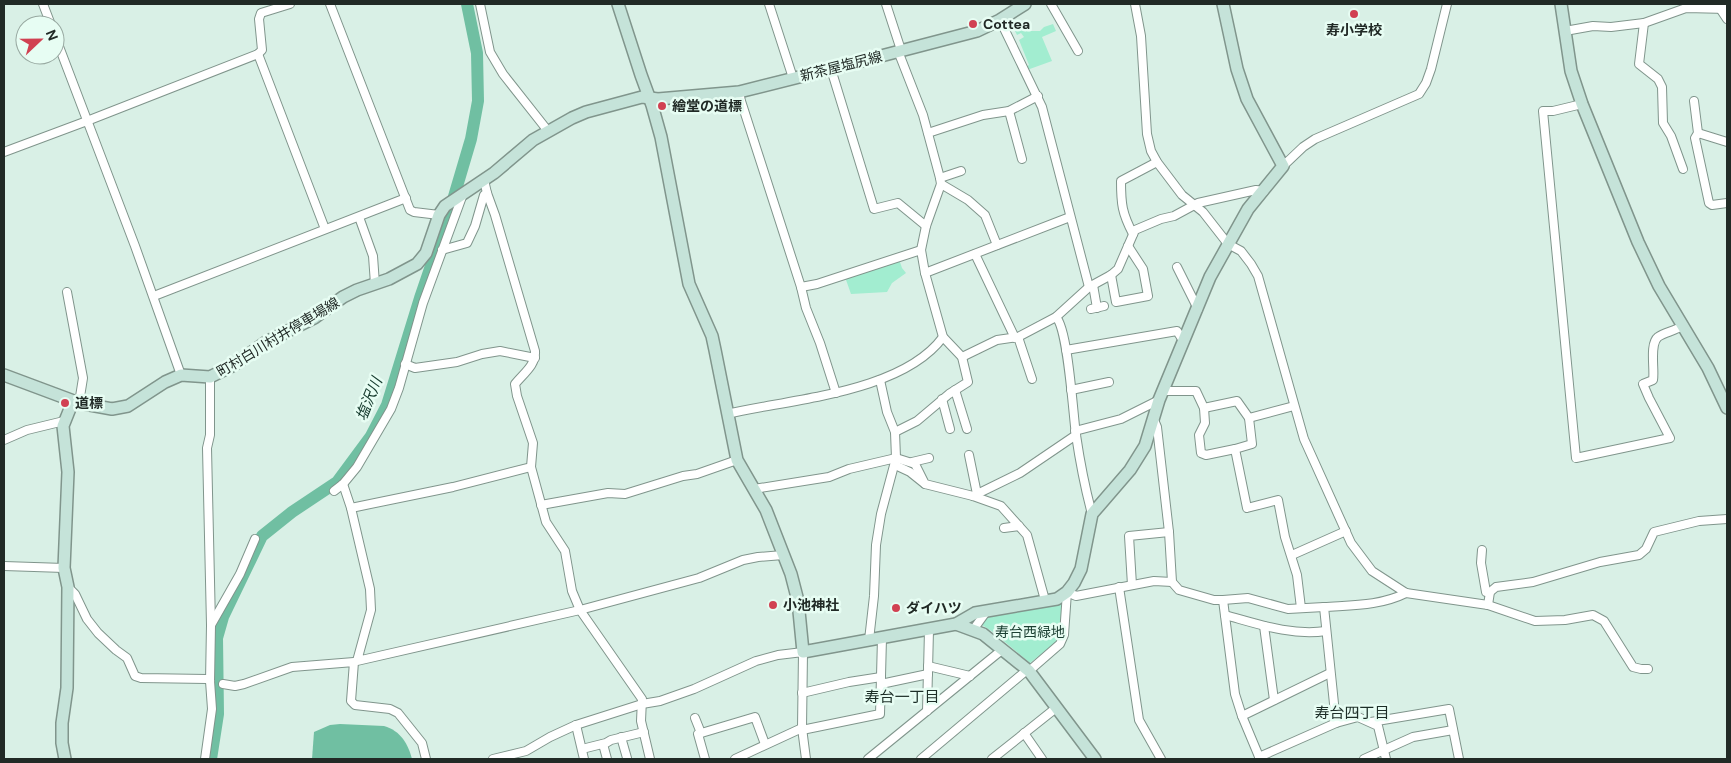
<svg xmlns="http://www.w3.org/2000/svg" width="1731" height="763" font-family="'DM Sans','Noto Sans JP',sans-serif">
<rect width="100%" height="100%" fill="#d9f0e6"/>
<g fill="#a2edd0">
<polygon points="1053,24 1056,31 1042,37 1052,61 1027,70 1026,67 1029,65 1019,40 1024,37 1021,33 1017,35 1015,31 1021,28 1022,30 1025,28 1027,31 1040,31 1044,27"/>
<polygon points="899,259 902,268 906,273 892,283 887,292 851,294 845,277"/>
<polygon points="1062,601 1061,622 1056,642 1030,663 993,632 982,625 986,619 993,615"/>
</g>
<path fill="#70bfa2" d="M340,724L384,726C401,731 408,744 412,759H312L314,732L330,725Z"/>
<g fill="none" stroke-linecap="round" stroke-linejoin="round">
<polyline stroke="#70bfa2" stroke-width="12" points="211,759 218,714 217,638 223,617 262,536 292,512 337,482 371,436 387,405 420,298 450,210 471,139 478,101 477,53 467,4"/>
<defs>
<g id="street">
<polyline points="43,4 51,25"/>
<polyline points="330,4 410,210 414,212 439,215"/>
<polyline points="480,4 490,52 503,74 548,131"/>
<polyline points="769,4 793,78"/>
<polyline points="886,4 901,50"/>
<polyline points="1051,4 1078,51"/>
<polyline points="1135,4 1141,36 1147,134 1151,151 1157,162 1182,195 1203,212 1228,244 1241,251 1251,264 1258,276 1304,439 1351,543 1372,571 1406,593 1488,605 1535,621 1565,620 1593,615 1604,621 1633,667 1641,669 1648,669"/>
<polyline points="1721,10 1727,19"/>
<polyline points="1000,20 1042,107 1089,287"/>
<polyline points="1644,23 1639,64 1658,79 1662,87 1663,123 1671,136 1683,169"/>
<polyline points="1565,31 1593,26 1611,27 1644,23 1686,8 1727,9"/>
<polyline points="55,36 135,246 181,375"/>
<polyline points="258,54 325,229"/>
<polyline points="831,69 874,209 898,203 926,226"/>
<polyline points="739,92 741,101 801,287 806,308 820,343 836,393"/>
<polyline points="1694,101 1698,133 1695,138 1709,203 1712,205 1727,203"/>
<path d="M1582,104L1553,111H1543L1576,458L1670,438L1649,398L1643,384L1653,380C1655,370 1649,344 1658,337C1665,332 1676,331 1683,325"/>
<polyline points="1009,111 1022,159"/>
<polyline points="928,133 983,115 1009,111 1038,96"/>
<polyline points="1698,133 1727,142"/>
<polyline points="4,152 87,121 258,54 262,50 259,19 261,13 290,4"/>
<polyline points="1283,166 1303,147 1315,139 1419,94 1426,83 1431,69 1447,4"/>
<polyline points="940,178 961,171"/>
<path d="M484,180L487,193L495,215L535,351C536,365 524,373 515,384L517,396L533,443L531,467L546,522L565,551L572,591L580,610L642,699L641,721L650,759"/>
<polyline points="941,184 968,200 985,215 997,245"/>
<polyline points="359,217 373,256 375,284"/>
<path d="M1133,234C1122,213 1121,204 1121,181L1157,162"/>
<polyline points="442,250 467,243 475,226 484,195 487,193"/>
<polyline points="975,254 1015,338"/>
<polyline points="1177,267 1198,309"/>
<polyline points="925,273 1070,217"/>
<polyline points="1111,275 1116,302 1148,296 1143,269 1128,246"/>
<polyline points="1093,285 1097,308"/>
<polyline points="801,287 817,284 921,250"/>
<polyline points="67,292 83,378 79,403"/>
<polyline points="154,296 406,198"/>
<polyline points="1091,309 1104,306"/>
<path d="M1056,317C1068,329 1073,413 1076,435C1080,462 1085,488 1092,514"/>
<polyline points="1018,337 1032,379"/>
<polyline points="1066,350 1177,331 1184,342"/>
<polyline points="962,357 997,340 1018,337 1056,317 1089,287 1111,275 1118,269 1135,230 1161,219 1174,216 1198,203 1256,190 1264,191"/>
<polyline points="405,364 415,368 457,362 482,354 500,351 535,358"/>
<polyline points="210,377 210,435 207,448 211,625"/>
<polyline points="955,390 967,429"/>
<polyline points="1071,390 1109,382"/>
<polyline points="1164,391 1196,391 1204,408 1237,401 1249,418 1252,444 1235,449 1247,508 1278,500 1285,537 1297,575 1301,608"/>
<polyline points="942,399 950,429"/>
<polyline points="1204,408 1205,423 1199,435 1201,453 1206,455 1235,449"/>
<path d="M727,414C790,399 902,393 943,337"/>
<polyline points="1249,418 1294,406"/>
<polyline points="1154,420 1157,427 1169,532 1172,582 1179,590 1214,600 1223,600 1235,694 1242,716 1260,759"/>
<polyline points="1075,431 1121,419 1159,400"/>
<polyline points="895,432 917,421 949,394 968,382 962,357 943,337 925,273 921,250 926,226 941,184 940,178 923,115 898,51"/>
<polyline points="4,440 27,430 64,421"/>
<polyline points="969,455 977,494"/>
<polyline points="912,462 929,458"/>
<polyline points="895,465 910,472 925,484"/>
<polyline points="531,467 453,487 351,508 370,589 371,610 357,661 580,610 699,578 743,560 758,557 783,555"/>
<polyline points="343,484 351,508"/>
<polyline points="754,489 829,477 849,469 896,458 915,464 925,484 973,496 1001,506 1027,535 1045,600"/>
<polyline points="334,491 343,484 357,467 391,409 399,388 423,303 463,194"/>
<polyline points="973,496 1020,473 1076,435"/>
<polyline points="541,505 608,493 625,494 683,476 697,474 737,460"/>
<polyline points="1004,528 1019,526"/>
<polyline points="1482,550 1481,563 1486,592 1490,592"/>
<polyline points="1292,555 1346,531"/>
<polyline points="4,566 64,568"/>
<polyline points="1132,585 1129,536 1169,532"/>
<polyline points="68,587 75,594 87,619 98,633 116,650 127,658 135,676 141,678 207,679 210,681"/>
<polyline points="1119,587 1139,720 1161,759"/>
<polyline points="1223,600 1248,598 1288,609 1324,607"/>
<polyline points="1488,605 1490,592 1496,587 1533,582 1600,562 1639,555 1646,549 1654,532 1699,521 1727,519"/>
<path d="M1225,615C1258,624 1291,636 1326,631"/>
<polyline points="1264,626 1274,700"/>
<polyline points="973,630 986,612"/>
<polyline points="869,640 874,596 876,545 881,514 896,458 895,432 887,412 880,380"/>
<polyline points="928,666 970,676"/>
<polyline points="1029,671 1060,644 1064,635 1067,592 1076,596 1154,581 1172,582"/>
<polyline points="223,684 235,686 244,684 292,667 354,662 351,701 355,705 390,709 398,713 422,743 426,759"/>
<polyline points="881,684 928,674"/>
<polyline points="802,693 849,682 881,677"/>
<polyline points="927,711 929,630"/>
<polyline points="1242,716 1330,673"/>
<polyline points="695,718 701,733"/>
<polyline points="1371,722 1449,709 1459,759"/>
<path d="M1336,723L1324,607C1352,605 1380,606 1406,593"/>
<polyline points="576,725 584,759"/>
<polyline points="802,730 880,714 882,638"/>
<polyline points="1024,733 1042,759"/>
<polyline points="621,737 627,758"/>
<polyline points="603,744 607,759"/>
<polyline points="582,749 606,743 611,740 644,732"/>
<polyline points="1259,757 1336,723 1358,717 1378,726 1386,759"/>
<polyline points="205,759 212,709 210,681 211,625 240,574 255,539"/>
<polyline points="493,759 526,751 550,737 576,725 642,704 660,701 694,689 756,661 778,655 803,652 802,728 806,759"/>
<polyline points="705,759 698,734 755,717 765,744"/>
<polyline points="735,759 802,728"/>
<polyline points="868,759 1003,649"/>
<polyline points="921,759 1027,670"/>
<polyline points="992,759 1056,708"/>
<polyline points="1364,759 1413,737 1453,730"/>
</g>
<g id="secondary">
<polyline points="618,4 641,75 652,105 661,137 689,284 712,336 715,350 737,460 766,510 791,574 798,601 803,652 956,624 975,613 1057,599 1067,592 1074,583 1081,569 1092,514 1130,470 1145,446 1159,400 1210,277 1248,209 1283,166 1247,99 1237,69 1223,4"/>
<polyline points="1561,4 1571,71 1582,104 1638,242 1659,286 1708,368 1727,408"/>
<polyline points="4,375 79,403 112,409 128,406 165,382 181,375 210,377 234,365 266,342 314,318 343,297 357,290 389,279 417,264 426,253 439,215 445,206 494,173 533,140 572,118 586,112 642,97 658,99 739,92 831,69 977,31 1000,20 1025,4"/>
<polyline points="956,624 983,634 1029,671 1095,759"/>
<polyline points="65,759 62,743 62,723 67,688 68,587 64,568 68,472 63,426 73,401"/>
</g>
</defs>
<use href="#street" stroke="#80958c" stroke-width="10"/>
<use href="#secondary" stroke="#80958c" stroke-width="14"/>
<use href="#street" stroke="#fff" stroke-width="8"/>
<use href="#secondary" stroke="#c5e3d9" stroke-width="11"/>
</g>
<g fill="#d14152" stroke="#e7fdf3" stroke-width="2">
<circle cx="1354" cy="14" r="5"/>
<circle cx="973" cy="24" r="5"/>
<circle cx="662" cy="106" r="5"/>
<circle cx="65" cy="403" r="5"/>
<circle cx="773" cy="605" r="5"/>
<circle cx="896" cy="608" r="5"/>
</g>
<g text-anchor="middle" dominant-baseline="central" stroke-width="5" stroke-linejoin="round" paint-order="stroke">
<g font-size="14" font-weight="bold" fill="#212a26" stroke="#e7fdf3" text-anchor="start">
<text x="983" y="24">Cottea</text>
<text x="1354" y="30" text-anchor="middle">寿小学校</text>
<text x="672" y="106">繪堂の道標</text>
<text x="75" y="403">道標</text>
<text x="783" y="605">小池神社</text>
<text x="906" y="608">ダイハツ</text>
</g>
<g font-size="14" fill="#212a26" stroke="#e7fdf3">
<text transform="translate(841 66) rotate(-14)">新茶屋塩尻線</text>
<text transform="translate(278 337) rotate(-31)">町村白川村井停車場線</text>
</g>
<g font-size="14" fill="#1b3f32" stroke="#e7fdf3">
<text x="1030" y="632">寿台西緑地</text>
</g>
<g font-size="15" font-style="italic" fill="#14392c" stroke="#e7fdf3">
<text transform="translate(369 399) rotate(-68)">塩沢川</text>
</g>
<g font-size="15" fill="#1c2e27" stroke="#e7fdf3">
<text x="902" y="697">寿台一丁目</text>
<text x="1352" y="713">寿台四丁目</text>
</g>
</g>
<rect width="1731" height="763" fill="none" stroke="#212a26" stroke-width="10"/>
<g transform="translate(40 40) rotate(68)"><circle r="24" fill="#e7fdf3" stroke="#98a9a1"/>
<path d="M0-4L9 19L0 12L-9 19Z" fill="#d14152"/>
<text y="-8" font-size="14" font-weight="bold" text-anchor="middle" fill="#212a26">N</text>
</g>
</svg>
